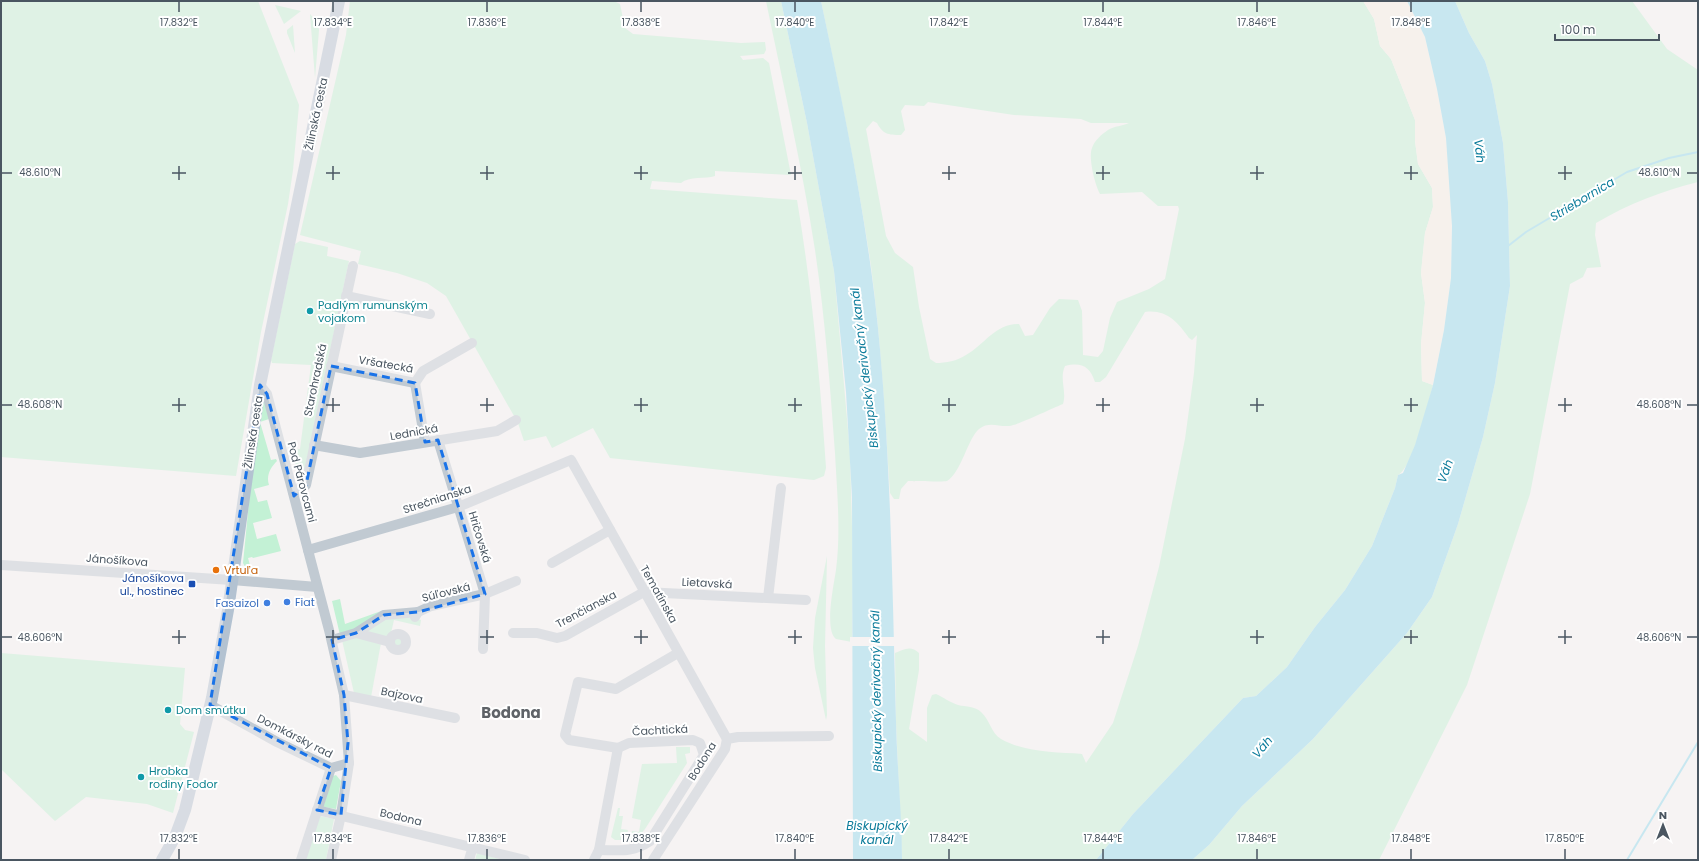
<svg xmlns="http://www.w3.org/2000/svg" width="1699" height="861" font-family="Poppins,sans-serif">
<rect width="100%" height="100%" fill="#f5f3f3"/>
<g fill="#c3f1d5" fill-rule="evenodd">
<polygon points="1,1 258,1 299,105 293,170 288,204 261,332 236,476 1,457"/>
<path d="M350,1H614L620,4L625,28L633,34L741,43L765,42L766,50L764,54L740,56L743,60L763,58L769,63L791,175L715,171V176C705,179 689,176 681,183L652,181L650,189L797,200C812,289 820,378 826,468L824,476L814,480L610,458L593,428L552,448L546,436L524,441L518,423L446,296L427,283L397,273L358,264L361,251L300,235L346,35Z"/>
<path d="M766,1H781L807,123L834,271L850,453L853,564L852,642L836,639C824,630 834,584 836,570C841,532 837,491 835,453C830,385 825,317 815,250C802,166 783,84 766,1Z"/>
<path d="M821,1H1363L1374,19L1380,46L1391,59L1415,120V141L1418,164L1432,188L1433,207L1425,233L1421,273L1425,303L1421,344L1422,381L1433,385C1428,403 1413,468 1398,475L1395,488L1372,546L1345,590L1315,627L1287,667L1256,696L1243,698L1133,814L1096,860H902L896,722L895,653C904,649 911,645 919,653V670L909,729L927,742V708L932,695L936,694C943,697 951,703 958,705C966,707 975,706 981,712C990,720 991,733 1001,739C1026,753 1055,752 1082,754L1086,763L1113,723L1138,646L1159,567L1185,439L1194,373L1197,335L1192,340L1189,338C1178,322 1166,309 1145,312L1106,377L1100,382H1095C1090,366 1081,362 1065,366C1059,379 1067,391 1063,404C1050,409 1021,424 1009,426C999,427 989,421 979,429C968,438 961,473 947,481C944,482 914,481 908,481L901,489L899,499H894L890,493C885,417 881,341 871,266C858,177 839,89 821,1ZM928,102L1014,115L1081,119L1091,123H1129C1123,126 1114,126 1108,130C1102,134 1094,141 1092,148C1088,158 1095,185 1100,194L1142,192L1158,206H1178L1179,209L1165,279L1149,289L1117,302L1110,318L1103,351L1098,357L1083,355L1082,311L1078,300L1059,299L1050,308L1033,335L1025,336L1019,324C996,323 984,345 966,355C957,361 946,363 936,363L930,359L919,307L913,267L895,253L886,236L866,129L873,121L877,123C883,134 888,135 901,135L905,130L901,111L905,105L924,106Z"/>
<path d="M1455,1H1632L1667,49L1698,70V182C1662,191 1628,204 1596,223L1595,235L1601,267L1587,268L1583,277L1570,284L1530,494L1467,685L1379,860H1192L1209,845L1242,806L1313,739L1407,633L1432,597L1458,524L1483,437L1495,383L1510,286L1508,202L1503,143L1492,84L1485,61L1469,33Z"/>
<polygon points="275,5 301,11 284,24"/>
<polygon points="310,14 318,23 319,30 315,78"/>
<polygon points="293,25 295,53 287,33 287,30"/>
<polygon points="300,241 328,247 327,256 349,261 305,469 298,473 291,450 300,449 311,365 272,363 271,360 295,244"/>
<path d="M263,396L269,419L260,422L271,460L276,459L277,461C270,468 266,476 269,485L254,489L258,502L267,500L272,518L253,523L257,539L276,534L281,551L253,558L252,557L248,558L253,576L249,574L243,563L257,421Z"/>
<polygon points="827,556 825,646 827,715 826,720 815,668 813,648 815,618"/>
<polygon points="340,599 345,624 384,610 351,632 340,635 332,601"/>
<polygon points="396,614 421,620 420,626 394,620 391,633 384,638 360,632"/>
<circle cx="399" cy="641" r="5"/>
<polygon points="356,637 381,643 371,697 354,693 342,640"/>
<polygon points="1,653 185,668 180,724 185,730 194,732 173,813 147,804 86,797 55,821 1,769"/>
<polygon points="676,747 690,747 690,753 685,754 687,763 645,829 639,836 630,839 632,831 639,832 641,820 632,818 642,764 677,763"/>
<polygon points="336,775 341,781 336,809 323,807 333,776"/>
<polygon points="618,808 620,808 619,816 623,816 621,829 628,830 626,840 615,840 611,837"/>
<polygon points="320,816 334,819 326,860 305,860"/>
<polygon points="477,853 504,860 475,860"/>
</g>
<polygon fill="#f5f0e5" points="1363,1 1407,1 1425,37 1437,89 1446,138 1452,207 1451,278 1444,330 1433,385 1422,381 1421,344 1425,303 1421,273 1425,233 1433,207 1432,188 1418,164 1415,141 1415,120 1391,59 1380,46 1374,19"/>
<g fill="#90daee">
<path d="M781,1H821C842,100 863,200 875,300C891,440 892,581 896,721C897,767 902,814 902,860H853L852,497L846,392L834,271L807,123Z"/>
<polygon points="1407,1 1455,1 1469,33 1485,61 1492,84 1503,143 1508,202 1510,286 1495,383 1483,437 1458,524 1432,597 1407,633 1313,739 1242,806 1209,845 1192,860 1096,860 1133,814 1243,698 1256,696 1287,667 1315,627 1345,590 1372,546 1395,488 1398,475 1403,473 1415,445 1433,385 1444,330 1451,278 1452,226 1446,138 1437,89 1425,37"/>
</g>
<polygon fill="#f5f3f3" points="850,637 896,637 897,646 850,646"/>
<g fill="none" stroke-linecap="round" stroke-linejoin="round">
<g stroke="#90daee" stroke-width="2">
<polyline points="1508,246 1526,232 1627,172 1669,158 1698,152"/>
<polyline points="1627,860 1698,742"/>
</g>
<g stroke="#c1cad2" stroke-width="10">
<polyline points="346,296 430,314"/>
<polyline points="331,366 415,383 423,371 472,343"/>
<polyline points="415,383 425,442"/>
<polyline points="260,385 267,394 329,630 344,695 349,763 341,815 331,860"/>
<polyline points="438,440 485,594 483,649"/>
<polyline points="314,445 360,453 497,431 516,420"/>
<polyline points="293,492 306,485 353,266"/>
<polyline points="308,550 458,507 571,460 727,739"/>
<polyline points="552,563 610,530"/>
<polyline points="1,565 232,580 317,587"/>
<polyline points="768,598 781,488"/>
<polyline points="415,617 418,612 431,606 485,594 516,581"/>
<polyline points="356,633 390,642"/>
<polyline points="513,633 537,633 557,638 565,636 644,592 806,600"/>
<circle cx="398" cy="642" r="8"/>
<polyline points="332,640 356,633 384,615 418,612"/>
<polyline points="344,695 455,718"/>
<polyline points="210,705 277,742 331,768 349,763"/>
<polyline points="618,748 569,740 565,735 578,682 616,689 678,653"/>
<polyline points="317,810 525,860"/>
<path d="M599,850C619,850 632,853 650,841L704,755L700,743L693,740L629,743L618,748"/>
<polyline points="301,860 331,768"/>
<polyline points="469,860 473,846"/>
<polyline points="594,860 599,850 618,748"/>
<polyline points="653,860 725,749 727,739 738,737 829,736"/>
</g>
<polyline stroke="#b3c2d1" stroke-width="12" points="162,860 175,837 185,810 212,698 228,610 260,385 339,1"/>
</g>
<path d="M0 0H1699V861H0ZM331,366L415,383L425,442L438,440L485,594L418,612L384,615L356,633L332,640L344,695L348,743L341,815L317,810L331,768L210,705L260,385L267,394L294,496L306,485Z" fill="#f5f3f3" fill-opacity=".55" fill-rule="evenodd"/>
<path fill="none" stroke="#1a73e8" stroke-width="3" stroke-dasharray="8 5" stroke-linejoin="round" d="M331,366L415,383L425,442L438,440L485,594L418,612L384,615L356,633L332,640L344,695L348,743L341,815L317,810L331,768L210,705L260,385L267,394L294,496L306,485Z"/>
<path fill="none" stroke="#4a5661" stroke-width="1.5" d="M179,2V12M333,2V12M487,2V12M641,2V12M795,2V12M949,2V12M1103,2V12M1257,2V12M1411,2V12M179,166V180M333,166V180M487,166V180M641,166V180M795,166V180M949,166V180M1103,166V180M1257,166V180M1411,166V180M1565,166V180M2,173H12M172,173H186M326,173H340M480,173H494M634,173H648M788,173H802M942,173H956M1096,173H1110M1250,173H1264M1404,173H1418M1558,173H1572M1687,173H1697M179,398V412M333,398V412M487,398V412M641,398V412M795,398V412M949,398V412M1103,398V412M1257,398V412M1411,398V412M1565,398V412M2,405H12M172,405H186M326,405H340M480,405H494M634,405H648M788,405H802M942,405H956M1096,405H1110M1250,405H1264M1404,405H1418M1558,405H1572M1687,405H1697M179,630V644M333,630V644M487,630V644M641,630V644M795,630V644M949,630V644M1103,630V644M1257,630V644M1411,630V644M1565,630V644M2,637H12M172,637H186M326,637H340M480,637H494M634,637H648M788,637H802M942,637H956M1096,637H1110M1250,637H1264M1404,637H1418M1558,637H1572M1687,637H1697M179,849V859M333,849V859M487,849V859M641,849V859M795,849V859M949,849V859M1103,849V859M1257,849V859M1411,849V859M1565,849V859"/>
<g fill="#0f9aa8" stroke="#fff" stroke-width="1.5">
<circle cx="310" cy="311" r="4"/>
<circle cx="168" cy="710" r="4"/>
<circle cx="141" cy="777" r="4"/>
</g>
<circle fill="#e8710a" stroke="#fff" stroke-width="1.5" cx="216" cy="570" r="4"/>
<rect fill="#1a4fb4" stroke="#fff" stroke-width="1.5" x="188" y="580" width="8" height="8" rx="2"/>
<g fill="#3f7fe0" stroke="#fff" stroke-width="1.5">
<circle cx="287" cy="602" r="4"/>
<circle cx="267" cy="603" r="4"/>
</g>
<g text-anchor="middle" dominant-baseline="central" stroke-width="4" stroke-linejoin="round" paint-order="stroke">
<g font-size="11" fill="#4a5661" stroke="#fff">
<text transform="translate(316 114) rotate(-78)">Žilinská cesta</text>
<text transform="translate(386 364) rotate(10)">Vršatecká</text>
<text transform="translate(315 380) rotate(-78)">Starohradská</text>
<text transform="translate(253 432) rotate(-81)">Žilinská cesta</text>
<text transform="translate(414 432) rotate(-10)">Lednická</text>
<text transform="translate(302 482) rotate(75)">Pod Párovcami</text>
<text transform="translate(437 499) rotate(-18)">Strečnianska</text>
<text transform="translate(480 537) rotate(73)">Hričovská</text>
<text transform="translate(117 560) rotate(4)">Jánošíkova</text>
<text transform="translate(707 583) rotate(3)">Lietavská</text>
<text transform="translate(446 592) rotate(-14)">Súľovská</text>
<text transform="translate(659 594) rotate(61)">Tematínska</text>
<text transform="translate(586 609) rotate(-28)">Trenčianska</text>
<text transform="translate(402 695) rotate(12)">Bajzova</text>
<text transform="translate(660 730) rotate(-3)">Čachtická</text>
<text transform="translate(295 736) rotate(27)">Domkársky rad</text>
<text transform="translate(702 761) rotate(-58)">Bodona</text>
<text transform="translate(401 817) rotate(13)">Bodona</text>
</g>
<g font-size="11" fill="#0d838f" stroke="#fff" text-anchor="start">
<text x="318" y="305">Padlým rumunským<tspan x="318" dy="13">vojakom</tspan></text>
<text x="176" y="710">Dom smútku</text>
<text x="149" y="771">Hrobka<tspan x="149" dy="13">rodiny Fodor</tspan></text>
</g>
<g font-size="11" fill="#c56008" stroke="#fff" text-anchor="start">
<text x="224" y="570">Vrtuľa</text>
</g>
<g font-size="11" fill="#164399" stroke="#fff" text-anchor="end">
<text x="184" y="578">Jánošíkova<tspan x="184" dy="13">ul., hostinec</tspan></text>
</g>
<g font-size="11" fill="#366cbe" stroke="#fff" text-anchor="start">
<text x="295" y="602">Fiat</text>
<text x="259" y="603" text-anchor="end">Fasaizol</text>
</g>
<g font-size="12" font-style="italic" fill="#0c7c9b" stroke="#fff">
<text transform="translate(1480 151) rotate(83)">Váh</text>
<text transform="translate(1582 199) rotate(-31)">Striebornica</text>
<text transform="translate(864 368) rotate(-97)">Biskupický derivačný kanál</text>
<text transform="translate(1445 471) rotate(-71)">Váh</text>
<text transform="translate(876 691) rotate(-91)">Biskupický derivačný kanál</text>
<text transform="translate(1262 747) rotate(-50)">Váh</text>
<text x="877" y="825">Biskupický<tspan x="877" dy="14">kanál</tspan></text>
</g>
<g font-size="15" font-weight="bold" fill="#5f6368" stroke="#fff">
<text x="511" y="712">Bodona</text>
</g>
</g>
<g font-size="10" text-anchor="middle" fill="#4a5661" stroke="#fff" stroke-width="4" stroke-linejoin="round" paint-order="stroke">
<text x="179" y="26">17.832°E</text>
<text x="333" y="26">17.834°E</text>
<text x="487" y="26">17.836°E</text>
<text x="641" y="26">17.838°E</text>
<text x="795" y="26">17.840°E</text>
<text x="949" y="26">17.842°E</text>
<text x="1103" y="26">17.844°E</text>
<text x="1257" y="26">17.846°E</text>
<text x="1411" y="26">17.848°E</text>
<text x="40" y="176">48.610°N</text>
<text x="1659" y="176">48.610°N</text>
<text x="40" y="408">48.608°N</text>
<text x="1659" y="408">48.608°N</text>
<text x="40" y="641">48.606°N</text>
<text x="1659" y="641">48.606°N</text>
<text x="179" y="842">17.832°E</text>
<text x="333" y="842">17.834°E</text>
<text x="487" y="842">17.836°E</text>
<text x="641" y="842">17.838°E</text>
<text x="795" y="842">17.840°E</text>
<text x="949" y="842">17.842°E</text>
<text x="1103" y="842">17.844°E</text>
<text x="1257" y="842">17.846°E</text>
<text x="1411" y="842">17.848°E</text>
<text x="1565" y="842">17.850°E</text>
</g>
<rect width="1699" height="861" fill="none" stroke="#4a5661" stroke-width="4"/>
<g transform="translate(1663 825)" stroke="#ffffff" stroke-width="3" paint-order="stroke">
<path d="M0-3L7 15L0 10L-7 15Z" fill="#4a5661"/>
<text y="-6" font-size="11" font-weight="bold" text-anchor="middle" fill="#4a5661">N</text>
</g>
<path d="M1555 34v6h104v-6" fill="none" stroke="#4a5661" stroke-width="2"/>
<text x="1561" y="34" font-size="12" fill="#4a5661" stroke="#ffffff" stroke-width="3" paint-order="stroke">100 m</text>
</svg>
